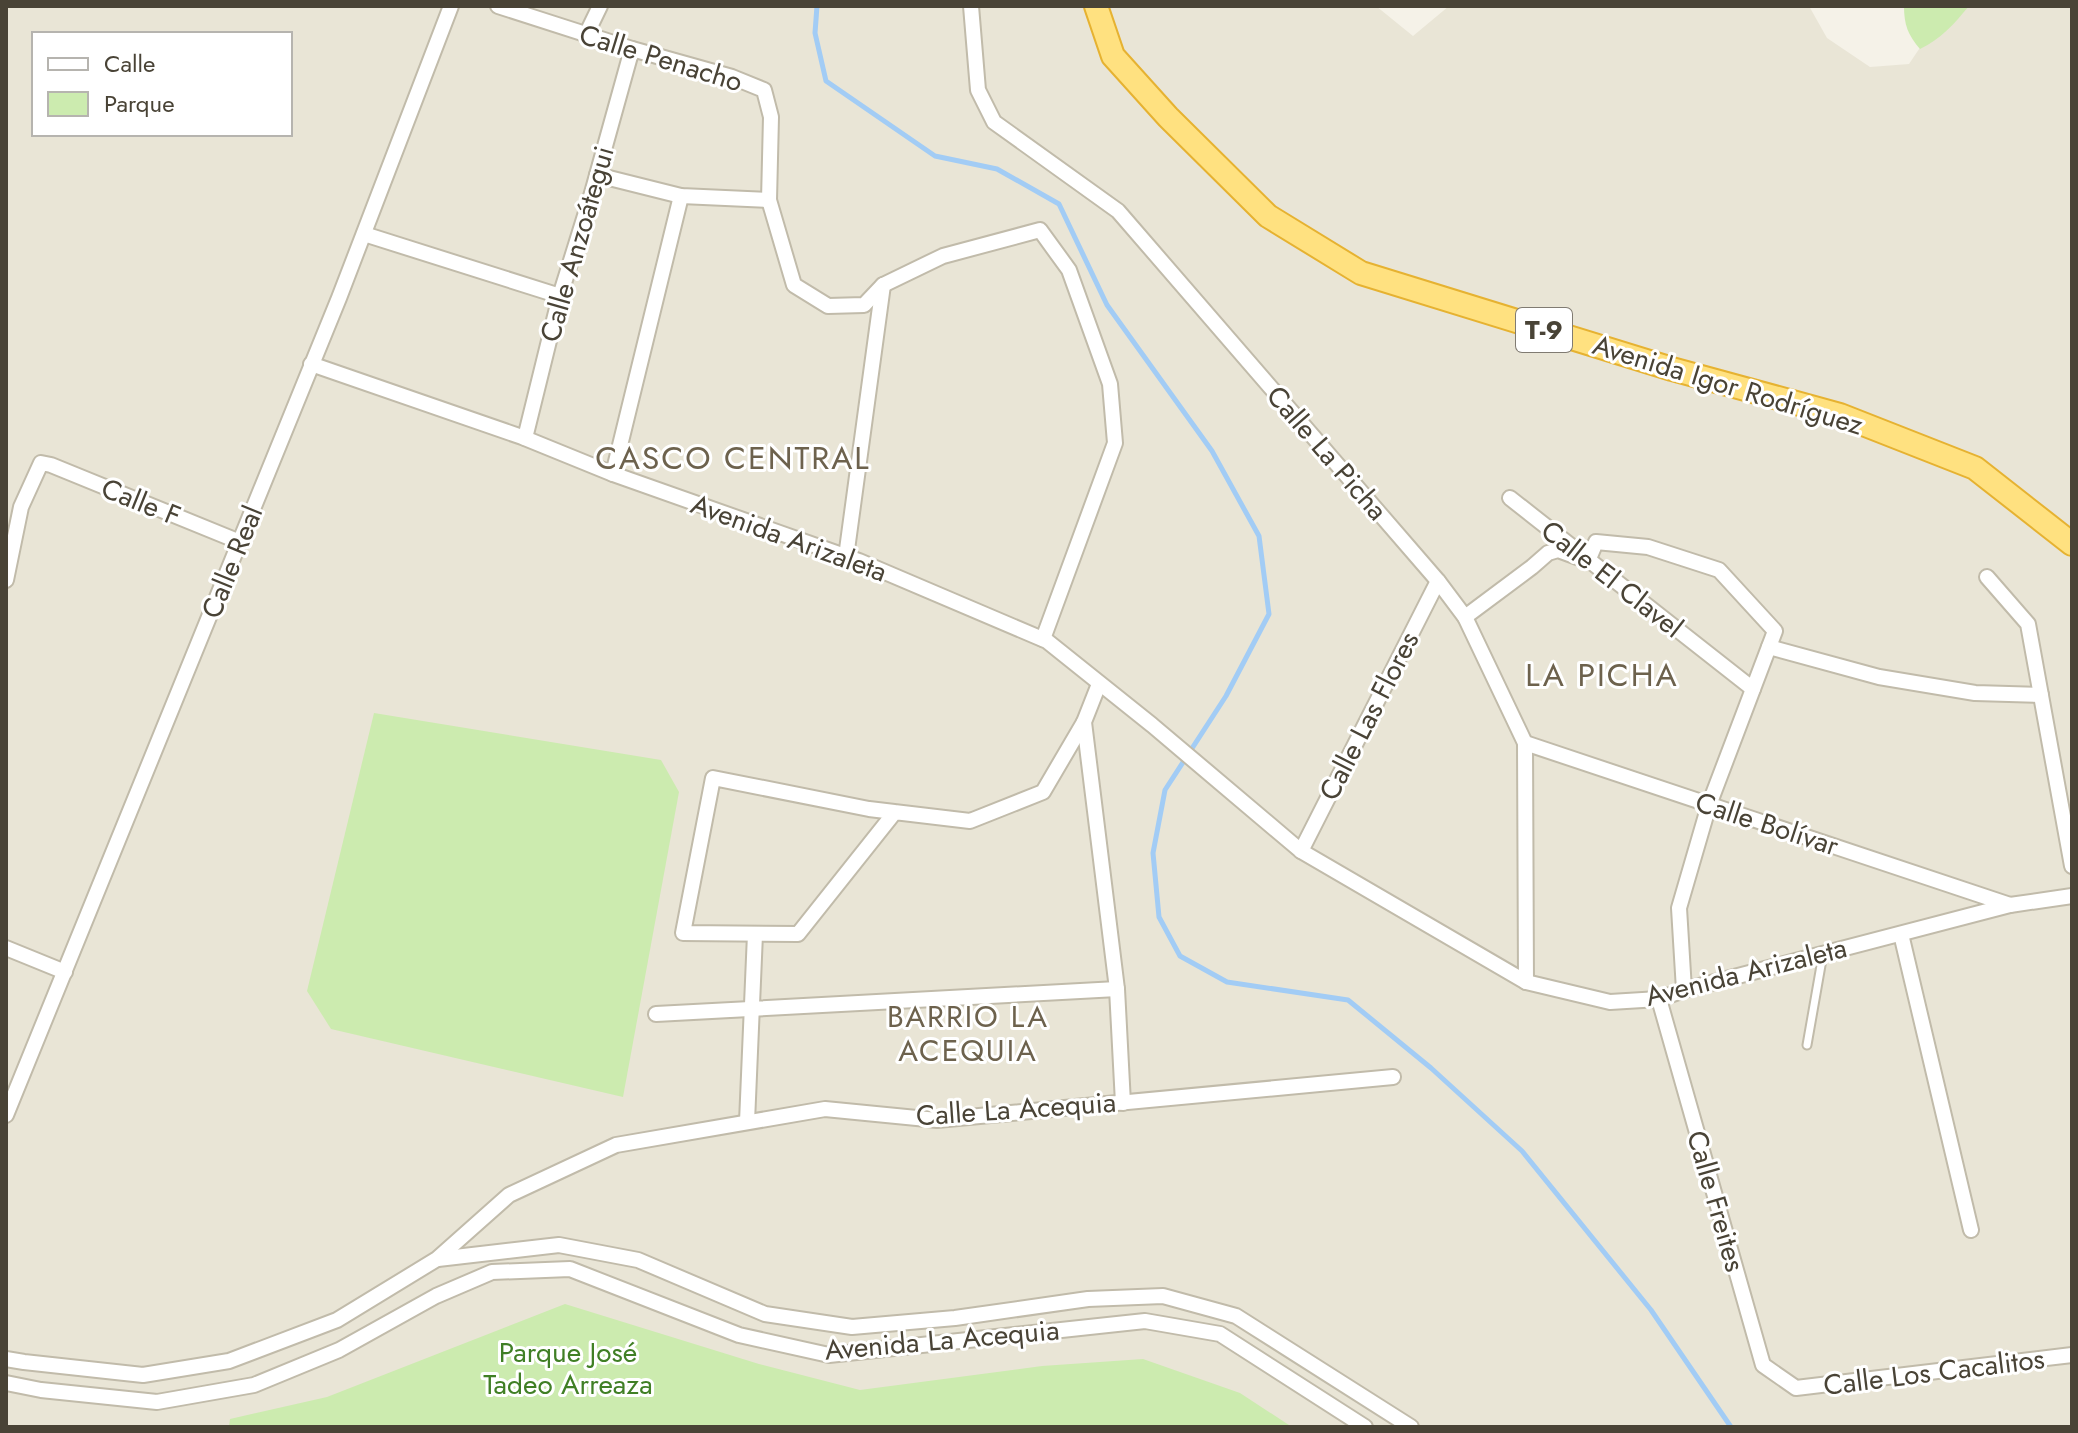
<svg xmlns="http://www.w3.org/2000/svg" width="2078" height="1433" font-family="Jost,sans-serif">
<rect width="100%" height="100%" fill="#f5f2e8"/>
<path fill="#e9e5d6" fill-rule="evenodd" d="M6,6H1376L1413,36L1449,6H1809L1827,38L1870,67L1909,64L1948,6H2072V1427H6ZM34,34H290V134H34Z"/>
<g fill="#ccebaf">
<path d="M1904,6H1969C1954,24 1941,39 1920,49C1908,35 1904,25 1904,6Z"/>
<polygon points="374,713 661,760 679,792 623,1097 331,1029 307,991"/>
<polygon points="565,1304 759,1364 860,1390 1042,1366 1143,1359 1240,1393 1292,1427 229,1427 230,1419 327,1397"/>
</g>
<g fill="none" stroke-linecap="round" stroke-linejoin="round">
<polyline stroke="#a2ccf5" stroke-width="5" points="817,6 815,33 826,81 935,156 997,169 1059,204 1107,305 1212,451 1259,536 1269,614 1226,696 1165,790 1153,853 1159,917 1180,956 1227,982 1348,1000 1431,1068 1522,1151 1651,1310 1731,1427"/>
<defs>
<polyline id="service" points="1807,1045 1823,954"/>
<g id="minor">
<polyline points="498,6 632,49 732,77 764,90 771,117 769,200 794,285 828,306 864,305 883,285 943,256 1040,230 1069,270 1110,384 1115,443 1043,639"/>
<polyline points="971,6 978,90 994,122 1118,211 1438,581 1465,617 1525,743 1526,982"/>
<polyline points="586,35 600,6"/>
<polyline points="597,175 681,196 769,200"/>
<polyline points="364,234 560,296"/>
<polyline points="311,364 522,437 613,474 859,561 1047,641 1152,725 1301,851 1526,982 1610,1002 1659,999 1684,990 2010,905 2072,896"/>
<polyline points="525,438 560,296 592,193 632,49"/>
<polyline points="613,474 681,196"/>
<polyline points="1510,498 1753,689"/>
<polyline points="846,557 883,285"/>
<polyline points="1987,577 2028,624 2072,866"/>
<polyline points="6,580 21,507 41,463 51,465 240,542"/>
<polyline points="1465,617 1532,567 1548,553 1558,550 1588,561 1596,542 1648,547 1719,570 1775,631 1709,805 1679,908 1684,990"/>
<polyline points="1769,647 1879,677 1975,693 2041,695"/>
<polyline points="1099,684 1084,722 1117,989 1123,1103"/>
<polyline points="1525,743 2010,905"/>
<polyline points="895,812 798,934 683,933 713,778 869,809 970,821 1043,792 1084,722"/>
<polyline points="1301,851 1438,581"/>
<polyline points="1901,934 1971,1230"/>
<polyline points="6,948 65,972"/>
<polyline points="1659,999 1763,1365 1796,1388 2072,1355"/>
<polyline points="656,1014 1117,989"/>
<polyline points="6,1115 339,298 451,6"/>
<polyline points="747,1122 755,934"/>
<polyline points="438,1259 559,1245 638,1260 765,1314 852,1327 955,1318 1088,1299 1163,1296 1236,1316 1411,1427"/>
<polyline points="6,1359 24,1362 143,1375 229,1361 337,1320 437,1259 509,1195 616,1145 825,1109 937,1120 1393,1077"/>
<polyline points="6,1383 41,1390 157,1402 254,1385 339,1350 436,1296 492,1272 570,1269 739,1335 829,1355 1145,1321 1220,1334 1365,1427"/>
</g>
<polyline id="trunk" points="1096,6 1113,56 1168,117 1268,216 1361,273 1672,369 1840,415 1975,468 2072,544"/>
</defs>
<use href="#service" stroke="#c1bbaa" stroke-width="11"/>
<use href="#minor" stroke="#c1bbaa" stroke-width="18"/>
<use href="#trunk" stroke="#e6b231" stroke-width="26"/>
<use href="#service" stroke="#fff" stroke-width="7"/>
<use href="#minor" stroke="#fff" stroke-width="14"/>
<use href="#trunk" stroke="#ffe180" stroke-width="22"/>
</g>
<g text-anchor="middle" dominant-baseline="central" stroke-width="6" stroke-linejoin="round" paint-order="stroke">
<rect fill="#fff" stroke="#807b72" stroke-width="2" x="1516" y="308" width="56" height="44" rx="6"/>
<g font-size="26" font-weight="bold" fill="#494336">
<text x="1544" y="330">T-9</text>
</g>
<g font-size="28" fill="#494336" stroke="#fff">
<text transform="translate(661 58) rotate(17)">Calle Penacho</text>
<text transform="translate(577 244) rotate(-74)">Calle Anzoátegui</text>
<text transform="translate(1728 385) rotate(17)">Avenida Igor Rodríguez</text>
<text transform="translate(1327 453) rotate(49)">Calle La Picha</text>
<text transform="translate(141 502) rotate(22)">Calle F</text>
<text transform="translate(789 538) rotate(20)">Avenida Arizaleta</text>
<text transform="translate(232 562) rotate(-68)">Calle Real</text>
<text transform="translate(1612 579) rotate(38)">Calle El Clavel</text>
<text transform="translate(1369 716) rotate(-63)">Calle Las Flores</text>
<text transform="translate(1767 824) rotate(18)">Calle Bolívar</text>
<text transform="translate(1746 972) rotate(-14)">Avenida Arizaleta</text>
<text transform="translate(1016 1109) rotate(-4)">Calle La Acequia</text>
<text transform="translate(1716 1201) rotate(74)">Calle Freites</text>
<text transform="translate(942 1340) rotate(-5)">Avenida La Acequia</text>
<text transform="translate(1934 1372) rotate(-7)">Calle Los Cacalitos</text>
</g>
<g font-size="28" fill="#407f25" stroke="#fff">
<text x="568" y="1352">Parque José<tspan x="568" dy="32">Tadeo Arreaza</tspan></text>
</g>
<g font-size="30" letter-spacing="2" fill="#6d624d" stroke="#fff">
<text x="968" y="1016">BARRIO LA<tspan x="968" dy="34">ACEQUIA</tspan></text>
</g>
<g font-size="32" letter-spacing="2" fill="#6d624d" stroke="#fff">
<text x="733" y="458">CASCO CENTRAL</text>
<text x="1602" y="675">LA PICHA</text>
</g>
</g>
<rect width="2078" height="1433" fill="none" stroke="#494336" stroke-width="16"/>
<rect x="32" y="32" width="260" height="104" fill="#ffffff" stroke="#b6b4af" stroke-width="2"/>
<rect x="48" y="58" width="40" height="12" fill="#ffffff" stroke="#b6b4af" stroke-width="2"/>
<text x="104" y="72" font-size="24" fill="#494336">Calle</text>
<rect x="48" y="92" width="40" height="24" fill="#ccebaf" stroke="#b6b4af" stroke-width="2"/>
<text x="104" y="112" font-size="24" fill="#494336">Parque</text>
</svg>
